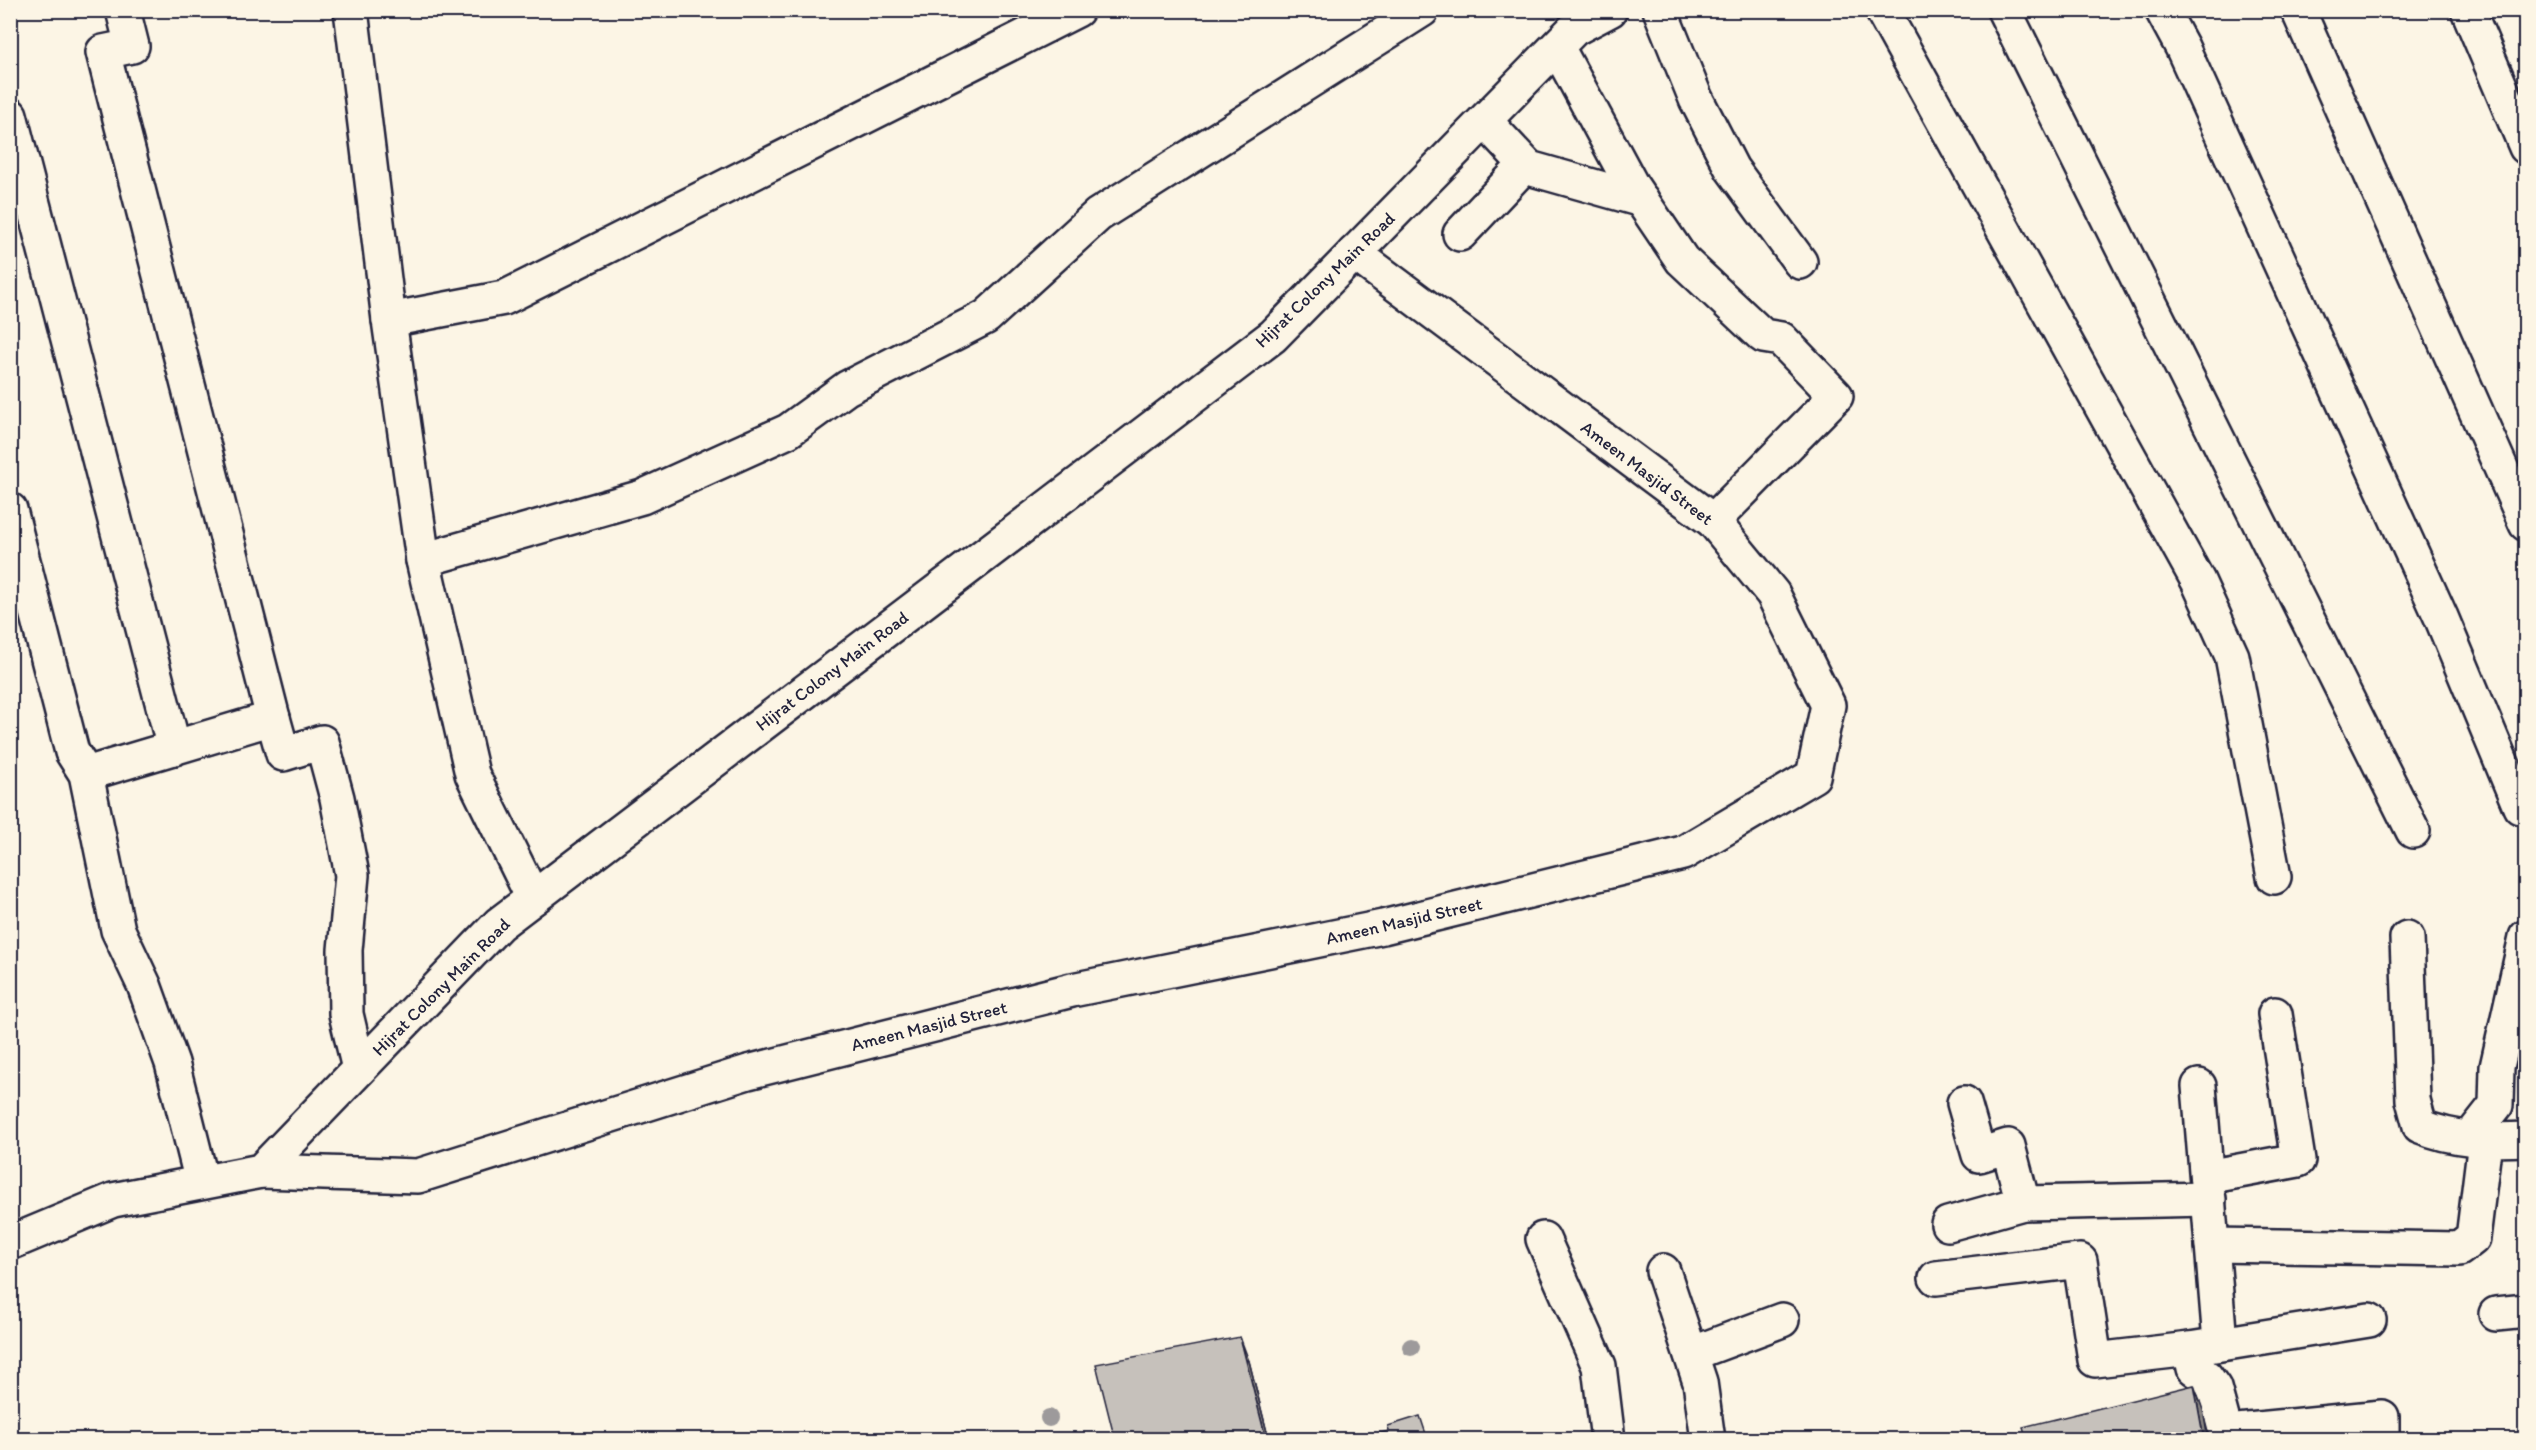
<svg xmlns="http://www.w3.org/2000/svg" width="2536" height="1450" font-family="Itim,sans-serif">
<rect width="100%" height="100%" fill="#fcf5e5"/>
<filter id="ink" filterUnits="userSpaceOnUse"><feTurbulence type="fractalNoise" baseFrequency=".0167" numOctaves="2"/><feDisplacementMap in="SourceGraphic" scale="12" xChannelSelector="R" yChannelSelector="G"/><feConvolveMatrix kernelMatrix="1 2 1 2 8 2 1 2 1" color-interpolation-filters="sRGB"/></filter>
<g filter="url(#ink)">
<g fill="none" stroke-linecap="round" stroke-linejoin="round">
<defs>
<g id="minor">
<polyline points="123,10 132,46 103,52 273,718 283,754 322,742 337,798 352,875 345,950 346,1014 359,1069"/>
<polyline points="351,10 389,320 423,560 472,774 533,898"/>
<polyline points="1660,10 1696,99 1732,169 1800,262"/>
<polyline points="1882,10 2198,581 2232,656 2274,877"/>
<polyline points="2004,10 2413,831"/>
<polyline points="2162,10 2182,47 2441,617 2520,807"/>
<polyline points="2298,10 2526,524"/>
<polyline points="2468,10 2526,147"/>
<polyline points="1557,47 1632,186 1682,260 1763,336 1781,339 1836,396 1713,521"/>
<polyline points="10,115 174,748"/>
<polyline points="1485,121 1529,168 1642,200"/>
<polyline points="1460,234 1525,165"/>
<polyline points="389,320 504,298 1077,10"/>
<polyline points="10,510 72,752 86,774 118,930 144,985 172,1063 202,1182"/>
<polyline points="423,560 642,497 788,431 847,388 986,317 1098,215 1422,10"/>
<polyline points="86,774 273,718"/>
<path d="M2407,938L2413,1100L2420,1126C2454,1140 2489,1141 2526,1139"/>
<polyline points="2199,1086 2220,1342"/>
<polyline points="1964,1103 1979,1155 2008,1146 2023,1203 2209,1199"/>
<polyline points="2470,1138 2496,1105 2497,1067 2526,937"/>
<polyline points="261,1171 418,1176 748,1072 1072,990 1383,927 1683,853 1813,776 1828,705 1773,594 1713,521 1354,253"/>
<polyline points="2207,1177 2298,1160 2275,1014"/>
<polyline points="1948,1224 2023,1203"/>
<polyline points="1543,1239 1599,1366 1608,1440"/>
<polyline points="10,1243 113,1200 261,1171 499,924 1273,336 1574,29 1610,10"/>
<polyline points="2212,1245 2459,1249 2473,1238 2485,1141"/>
<polyline points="1663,1271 1700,1382 1708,1440"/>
<polyline points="1936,1278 2080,1261 2095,1360 2190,1349 2369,1320"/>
<polyline points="2496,1314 2526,1311"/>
<polyline points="2190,1349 2194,1368 2206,1377 2214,1388 2228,1440"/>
<polyline points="1691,1354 1782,1320"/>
<polyline points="2227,1432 2382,1417 2382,1436"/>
</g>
</defs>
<use href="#minor" stroke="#22223b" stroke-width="38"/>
<use href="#minor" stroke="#fcf5e5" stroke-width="33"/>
</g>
<g fill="#9d9a9b">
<circle cx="1411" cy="1347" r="9"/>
<circle cx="1049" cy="1418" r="9"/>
</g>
<polygon fill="#aaa6a1" stroke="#22223b" stroke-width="1.5" points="1249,1361 1269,1440 1115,1440"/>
<g fill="#8b8783" stroke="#22223b" stroke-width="1.5">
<polygon points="1240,1337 1249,1361 1269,1440 1266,1440 1265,1435"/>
<polygon points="2194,1385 2203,1410 2208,1440 2204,1440"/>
</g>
<g fill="#c6c1bb" stroke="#22223b" stroke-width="1.5">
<polygon points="1240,1337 1265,1435 1245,1440 1115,1440 1096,1364"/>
<polygon points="2194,1385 2204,1440 2026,1440 2023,1427"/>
<polygon points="1420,1416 1428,1440 1351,1440 1389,1431 1388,1426"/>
<polygon points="1489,1434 1491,1440 1468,1440"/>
</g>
</g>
<g text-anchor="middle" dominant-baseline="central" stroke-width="4.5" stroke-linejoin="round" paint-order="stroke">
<g font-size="18" fill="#22223b" stroke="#fcf5e5">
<text transform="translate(1325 280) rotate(-44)">Hijrat Colony Main Road</text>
<text transform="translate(1647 473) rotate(37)">Ameen Masjid Street</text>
<text transform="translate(832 671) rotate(-37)">Hijrat Colony Main Road</text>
<text transform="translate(1404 921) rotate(-13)">Ameen Masjid Street</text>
<text transform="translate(441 987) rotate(-45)">Hijrat Colony Main Road</text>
<text transform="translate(929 1026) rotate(-14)">Ameen Masjid Street</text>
</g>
</g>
<rect width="2536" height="1450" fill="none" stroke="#fcf5e5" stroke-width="36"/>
<rect x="18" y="18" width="2500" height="1414" fill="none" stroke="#22223b" stroke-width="2" filter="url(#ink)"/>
</svg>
